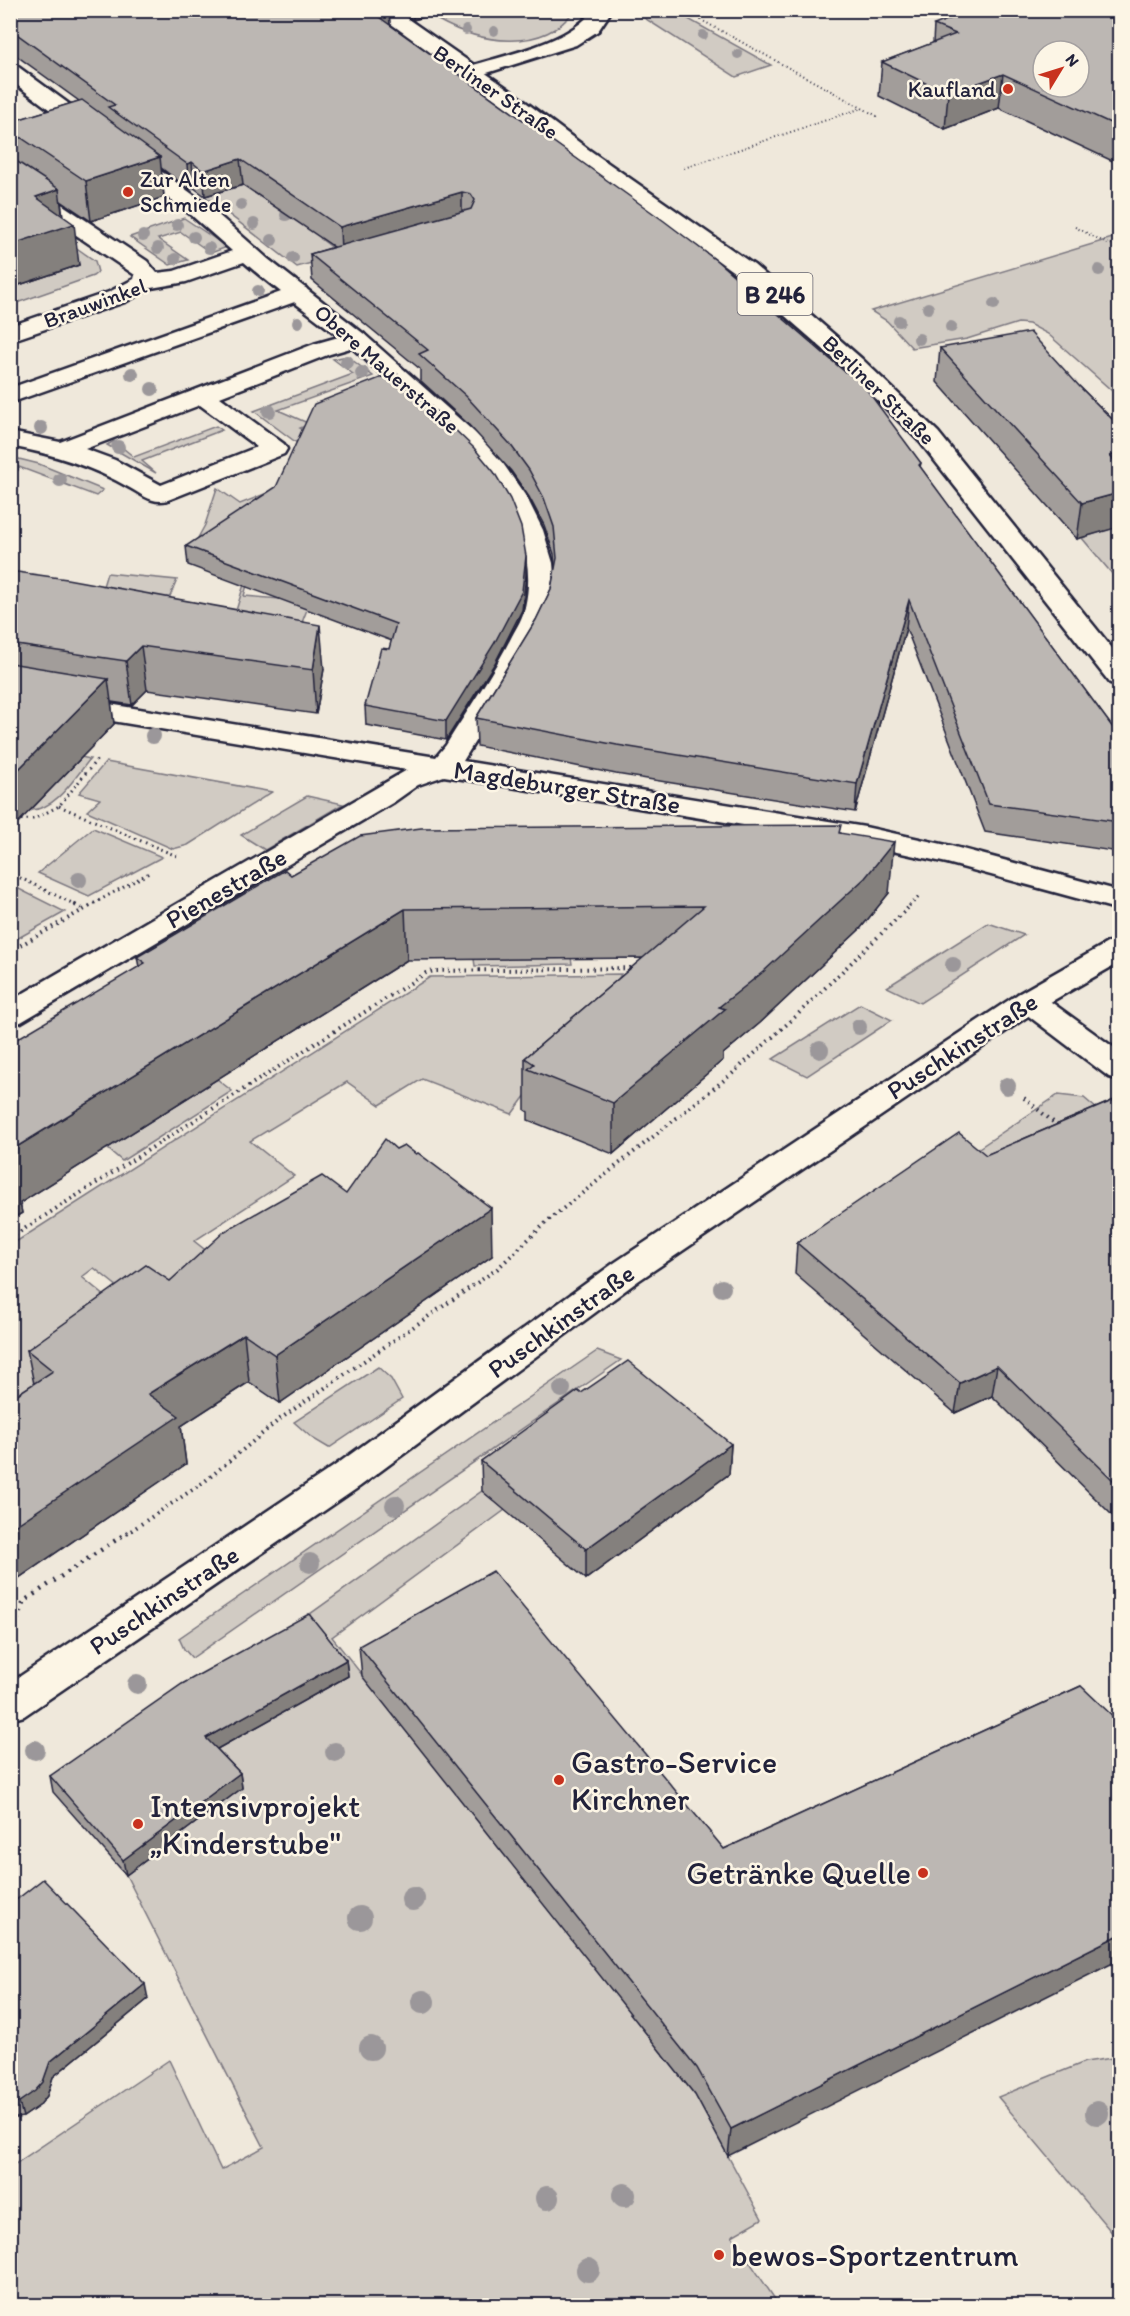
<svg xmlns="http://www.w3.org/2000/svg" width="1130" height="2316" font-family="Itim,sans-serif">
<rect width="100%" height="100%" fill="#efe8db"/>
<filter id="ink" filterUnits="userSpaceOnUse"><feTurbulence type="fractalNoise" baseFrequency=".0167" numOctaves="2"/><feDisplacementMap in="SourceGraphic" scale="12" xChannelSelector="R" yChannelSelector="G"/><feConvolveMatrix kernelMatrix="1 2 1 2 8 2 1 2 1" color-interpolation-filters="sRGB"/></filter>
<g filter="url(#ink)">
<g fill="#d1cbc3" stroke="#7a767f" stroke-width="1.5">
<polygon points="636,10 674,11 771,65 736,77 635,12"/>
<path d="M472,11V10L574,11C542,54 479,43 438,20Z"/>
<polygon points="243,185 336,235 321,239 337,251 333,257 297,267 205,196"/>
<polygon points="184,218 227,247 211,253 181,232 158,239 188,260 170,265 130,237"/>
<polygon points="1119,236 1119,397 1048,334 1029,324 1018,323 967,339 912,348 887,321 871,311"/>
<polygon points="71,244 95,261 98,272 93,276 11,305 10,288 79,265"/>
<polygon points="347,356 373,376 278,410 310,424 300,428 337,448 315,589 301,625 232,624 245,581 248,581 244,596 280,599 285,584 188,556 205,525 217,488 240,504 322,471 309,452 254,411 353,374 333,359"/>
<polygon points="216,426 222,430 142,461 156,473 107,445 114,441 134,457"/>
<polygon points="11,457 39,464 103,490 96,496 11,464"/>
<polygon points="1119,526 1119,582 1082,538"/>
<polygon points="107,573 177,580 157,627 101,593"/>
<path d="M81,757L90,759C75,777 57,809 31,810Z"/>
<polygon points="106,762 272,792 188,845 173,849 87,811 100,799 79,793"/>
<polygon points="307,796 343,804 265,850 241,835"/>
<polygon points="93,828 162,857 89,896 38,873"/>
<polygon points="10,885 11,885 65,912 13,941 11,939"/>
<polygon points="988,923 1024,935 920,1003 887,987"/>
<polygon points="570,951 572,964 475,966 474,959"/>
<polygon points="621,974 598,1017 571,1033 512,1114 422,1079 380,1105 347,1082 250,1141 294,1176 194,1241 227,1267 217,1275 123,1291 94,1268 82,1277 113,1303 79,1367 11,1425 11,1245 430,977"/>
<polygon points="860,1004 892,1020 807,1076 773,1059"/>
<polygon points="217,1079 232,1091 122,1161 107,1148"/>
<polygon points="1058,1095 1084,1098 1118,1127 955,1164"/>
<polygon points="597,1351 621,1360 192,1658 184,1649 179,1638"/>
<polygon points="378,1367 391,1379 402,1399 329,1448 312,1438 294,1422"/>
<polygon points="482,1491 505,1510 332,1637 695,2095 762,2219 732,2236 779,2305 11,2305 11,2167 169,2060 221,2170 264,2147 126,1875 242,1788 167,1712 226,1674"/>
<polygon points="1119,2057 1120,2057 1119,2241 998,2097 1085,2062"/>
</g>
<g fill="none" stroke-linecap="round" stroke-linejoin="round">
<defs>
<g id="service">
<polygon points="298,286 306,288 309,293 306,298 10,403 10,388"/>
<path d="M356,332L364,334L368,339L364,344L330,354L220,397L284,444L287,449L284,454L168,500C152,504 143,495 130,488C92,466 53,454 10,446V432L60,442L314,344ZM200,405L257,447L161,485L115,460L85,449Z"/>
</g>
<g id="minor">
<path d="M593,10H612L598,31L576,45L471,78L464,76L461,72L464,68C503,55 569,44 593,10Z"/>
<path d="M10,64L17,66L206,204L268,259L364,334L482,439L502,462L527,498L543,530L553,563L555,587L551,610L532,649L463,761L865,827L951,846L1120,891V910L947,863L865,845L444,776L418,785L394,802L21,1022L10,1025V1001L407,770L10,704V688L436,757L446,745C468,709 493,674 512,636C517,627 523,617 525,607C545,519 466,451 409,399C388,381 369,362 348,344C314,316 277,291 244,262L186,282L151,288L125,302L10,341V326L109,292L134,279L135,275L10,190V174L18,175L147,261L157,273L174,271L232,251L190,214L10,80Z"/>
<polygon points="1029,991 1040,994 1120,1052 1120,1080 1109,1077 1018,1008 1013,1001 1018,994"/>
</g>
<polygon id="secondary" points="1120,939 1120,962 1040,1008 638,1281 359,1487 24,1716 10,1720 10,1683 333,1467 614,1263 1018,994 1109,942"/>
<polygon id="primary" points="372,10 395,10 507,88 588,149 754,265 862,359 938,432 1120,658 1120,685 1110,683 920,442 846,369 738,275"/>
</defs>
<use href="#service" stroke="#22223b" stroke-width="5"/>
<use href="#minor" stroke="#22223b" stroke-width="5"/>
<use href="#secondary" stroke="#22223b" stroke-width="5"/>
<use href="#primary" stroke="#22223b" stroke-width="5"/>
<g stroke="#22223b" stroke-width="2" stroke-dasharray="1 3" stroke-linecap="butt">
<polyline points="683,10 862,108"/>
<polyline points="684,168 862,108 879,117"/>
<polyline points="1075,227 1108,244 1120,245"/>
</g>
<g stroke="#22223b" stroke-width="3" stroke-dasharray="1.5 4" stroke-linecap="butt">
<polyline points="59,806 179,857"/>
<polyline points="10,820 34,819 59,806 99,757"/>
<polyline points="10,873 78,906"/>
<polyline points="89,906 149,873"/>
<polyline points="909,906 921,895"/>
</g>
<g stroke="#22223b" stroke-width="4" stroke-dasharray="1.5 4.5" stroke-linecap="butt">
<polyline points="75,905 83,909"/>
<polyline points="10,951 92,905"/>
<polyline points="1024,1098 1058,1126"/>
<polyline points="10,1238 426,973 434,971 635,968"/>
<polyline points="126,1534 204,1482 280,1419 497,1269 550,1219 733,1073 796,1016 911,905"/>
</g>
<polyline stroke="#22223b" stroke-width="4.5" stroke-dasharray="2 6" stroke-linecap="butt" points="11,1635 24,1601 128,1532"/>
<use href="#service" fill="#fcf5e5" fill-rule="evenodd"/>
<use href="#minor" fill="#fcf5e5" fill-rule="evenodd"/>
<use href="#secondary" fill="#fcf5e5" fill-rule="evenodd"/>
<use href="#primary" fill="#fcf5e5" fill-rule="evenodd"/>
</g>
<g fill="#9b979a">
<circle cx="466" cy="30" r="5"/>
<circle cx="494" cy="31" r="5"/>
<circle cx="703" cy="35" r="5"/>
<circle cx="738" cy="54" r="5"/>
<circle cx="241" cy="205" r="6"/>
<circle cx="286" cy="215" r="6"/>
<circle cx="254" cy="224" r="6"/>
<circle cx="177" cy="225" r="6"/>
<circle cx="143" cy="236" r="6"/>
<circle cx="194" cy="237" r="6"/>
<circle cx="272" cy="240" r="6"/>
<circle cx="158" cy="248" r="6"/>
<circle cx="209" cy="248" r="6"/>
<circle cx="293" cy="258" r="6"/>
<circle cx="175" cy="259" r="6"/>
<circle cx="1099" cy="270" r="6"/>
<circle cx="258" cy="291" r="6"/>
<circle cx="994" cy="304" r="6"/>
<circle cx="928" cy="308" r="6"/>
<circle cx="899" cy="321" r="6"/>
<circle cx="298" cy="322" r="6"/>
<circle cx="951" cy="327" r="6"/>
<circle cx="919" cy="339" r="6"/>
<circle cx="347" cy="362" r="7"/>
<circle cx="362" cy="373" r="7"/>
<circle cx="132" cy="374" r="7"/>
<circle cx="152" cy="389" r="7"/>
<circle cx="269" cy="411" r="7"/>
<circle cx="41" cy="428" r="7"/>
<circle cx="118" cy="447" r="7"/>
<circle cx="60" cy="480" r="7"/>
<circle cx="153" cy="736" r="8"/>
<circle cx="79" cy="880" r="8"/>
<circle cx="953" cy="965" r="8"/>
<circle cx="859" cy="1027" r="8"/>
<circle cx="820" cy="1050" r="9"/>
<circle cx="1007" cy="1086" r="9"/>
<circle cx="722" cy="1288" r="9"/>
<circle cx="562" cy="1389" r="9"/>
<circle cx="395" cy="1505" r="10"/>
<circle cx="310" cy="1563" r="10"/>
<circle cx="137" cy="1684" r="10"/>
<circle cx="35" cy="1750" r="10"/>
<circle cx="335" cy="1752" r="10"/>
<circle cx="413" cy="1899" r="12"/>
<circle cx="360" cy="1918" r="12"/>
<circle cx="423" cy="2002" r="12"/>
<circle cx="371" cy="2048" r="12"/>
<circle cx="1097" cy="2113" r="12"/>
<circle cx="624" cy="2195" r="12"/>
<circle cx="547" cy="2198" r="12"/>
<circle cx="588" cy="2270" r="12"/>
</g>
<g fill="#a29d9a" stroke="#22223b" stroke-width="1.5">
<polygon points="10,10 389,10 390,25 921,463 920,467 1119,736 1119,852 985,832 906,628 855,812 616,774 477,746 476,718 536,620 551,589 555,568 554,554 544,525 529,497 511,471 467,423 420,380 420,369 312,280 310,254 334,247 243,185 205,196 194,188 189,189 161,168 164,197 91,221 61,201 63,216 79,265 10,288 10,122 79,101 10,51"/>
<polygon points="399,10 450,10 413,20"/>
<polygon points="1119,10 1119,164 999,108 945,129 879,96 882,62 933,43 934,25"/>
<polygon points="940,348 1080,387 1119,426 1077,539 937,382"/>
<polygon points="186,546 526,556 526,575 522,610 495,663 446,740 366,725 365,706 389,649 392,641 188,565"/>
<polygon points="10,571 324,669 316,714 147,690 132,705 111,702 114,724 10,831"/>
<polygon points="841,833 889,893 860,929 760,1023 723,1054 723,1060 613,1154 528,1120 528,1112 525,1110 525,1058 643,958 407,960 20,1203 22,1213 10,1220 139,967 137,957 291,875"/>
<polygon points="1119,1098 1119,1511 1112,1515 992,1396 955,1413 795,1274 797,1243 986,1155"/>
<polygon points="346,1194 492,1256 280,1403 249,1382 181,1426 186,1464 10,1584 10,1399 34,1384 27,1350 170,1281"/>
<polygon points="581,1393 731,1444 729,1474 586,1579 482,1491 481,1461"/>
<polygon points="359,1646 724,1849 1081,1686 728,2156 695,2095 362,1676"/>
<polygon points="346,1660 348,1676 217,1749 240,1773 242,1788 126,1875 53,1792 50,1776"/>
<polygon points="10,1895 16,1900 148,1999 53,2077 47,2096 39,2106 23,2117 10,2119"/>
</g>
<g fill="#84807d" stroke="#22223b" stroke-width="1.5">
<polygon points="366,10 389,10 390,26"/>
<polygon points="413,10 450,10 413,20"/>
<polygon points="1003,74 999,108 945,129 948,94"/>
<polygon points="160,157 164,197 91,221 86,181"/>
<polygon points="240,159 243,185 205,196 203,171"/>
<polygon points="192,162 194,188 189,189 187,164"/>
<polygon points="59,189 64,227 74,224 79,265 10,288 10,245 36,197"/>
<polygon points="462,192 462,218 341,252 340,227"/>
<polygon points="12,428 18,470 10,477 10,429"/>
<polygon points="1119,453 1119,487 1110,456"/>
<polygon points="1119,493 1119,527 1077,539 1082,503"/>
<polygon points="526,556 526,575 522,610 495,663 446,740 446,721"/>
<polygon points="909,600 906,628 855,812 857,784"/>
<polygon points="320,625 324,669 316,714 313,670"/>
<polygon points="141,646 147,690 132,705 126,661"/>
<polygon points="108,679 114,724 10,831 10,778"/>
<polygon points="894,842 889,893 860,929 760,1023 723,1054 723,1060 613,1154 613,1103 719,1007"/>
<polygon points="405,909 407,960 20,1203 22,1213 10,1220 10,1151"/>
<polygon points="491,1208 492,1256 280,1403 275,1355"/>
<polygon points="244,1334 249,1382 181,1426 186,1464 10,1584 10,1529 148,1394"/>
<polygon points="997,1366 992,1396 955,1413 960,1383"/>
<polygon points="731,1444 729,1474 586,1579 586,1549"/>
<polygon points="1119,1484 1119,1511 1112,1515 1118,1485"/>
<polygon points="346,1660 348,1676 208,1754 206,1738"/>
<polygon points="240,1773 242,1788 126,1875 123,1860"/>
<polygon points="1119,1935 1119,1960 728,2156 731,2129"/>
<polygon points="145,1984 148,1999 53,2077 47,2096 39,2106 23,2117 19,2102 50,2062"/>
</g>
<g fill="#bcb7b3" stroke="#22223b" stroke-width="1.5" fill-rule="evenodd">
<polygon points="10,10 369,10 664,221 717,261 845,372 853,371 921,463 919,465 1119,736 1119,822 989,804 909,600 857,784 617,745 476,718 536,620 551,589 557,558 554,527 544,498 529,470 510,444 466,396 419,354 428,350 310,254 471,209 475,200 471,194 462,192 340,227 240,159 203,171 192,162 187,164 108,107 115,105 10,29"/>
<path d="M973,10H1119V127L1003,74L948,94L882,62L956,34L934,25ZM1043,51H1079V87H1043Z"/>
<polygon points="82,100 160,157 86,181 14,133 10,133 10,122"/>
<polygon points="10,157 59,189 36,197 74,224 10,245"/>
<polygon points="1030,332 1080,387 1119,426 1119,453 1110,456 1119,466 1119,493 1082,503 940,348"/>
<polygon points="395,372 474,448 494,472 510,499 521,527 526,556 522,591 494,644 446,721 365,706 381,648 389,649 396,624 186,546 276,487 314,404"/>
<polygon points="10,571 67,579 320,625 313,670 141,646 126,661 10,644"/>
<polygon points="10,663 108,679 10,778"/>
<polygon points="841,825 839,833 894,842 865,878 763,972 719,1007 725,1009 613,1103 528,1069 534,1064 525,1058 704,906 405,909 10,1151 10,1043 145,963 137,957 285,870 291,875 360,836 421,828"/>
<polygon points="1119,1098 1119,1484 1118,1485 997,1366 960,1383 797,1243 959,1133 986,1155"/>
<polygon points="385,1139 396,1149 404,1145 416,1154 418,1153 491,1208 275,1355 244,1334 148,1394 179,1416 10,1529 10,1399 53,1371 27,1350 146,1265 170,1281 225,1231 322,1176 346,1194"/>
<polygon points="628,1361 731,1444 586,1549 481,1461 578,1391 581,1393"/>
<polygon points="493,1571 724,1849 1081,1686 1119,1722 1119,1935 731,2129 697,2068 359,1646"/>
<polygon points="309,1614 346,1660 206,1738 240,1773 123,1860 50,1776 182,1684"/>
<polygon points="43,1879 145,1984 50,2062 43,2082 35,2091 19,2102 10,2103 10,1895 16,1900"/>
</g>
</g>
<g fill="#c8321e" stroke="#fcf5e5" stroke-width="2">
<circle cx="1008" cy="89" r="6"/>
<circle cx="128" cy="192" r="6"/>
<circle cx="559" cy="1780" r="6"/>
<circle cx="138" cy="1824" r="6"/>
<circle cx="923" cy="1873" r="6"/>
<circle cx="719" cy="2255" r="6"/>
</g>
<g text-anchor="middle" dominant-baseline="central" stroke-width="5" stroke-linejoin="round" paint-order="stroke">
<g font-size="22" fill="#22223b" stroke="#fcf5e5" text-anchor="end">
<text x="996" y="89">Kaufland</text>
<text x="140" y="179" text-anchor="start">Zur Alten<tspan x="140" dy="25">Schmiede</tspan></text>
</g>
<g font-size="22" fill="#22223b" stroke="#fcf5e5">
<text transform="translate(496 92) rotate(35)">Berliner Straße</text>
<text transform="translate(95 303) rotate(-20)">Brauwinkel</text>
<text transform="translate(387 369) rotate(41)">Obere Mauerstraße</text>
<text transform="translate(879 390) rotate(44)">Berliner Straße</text>
</g>
<rect fill="#fcf5e5" stroke="#63616e" stroke-width="1.5" x="737.5" y="273" width="75" height="42" rx="4.5"/>
<g font-size="24" font-weight="bold" fill="#22223b">
<text x="775" y="294">B 246</text>
</g>
<g font-size="26" fill="#22223b" stroke="#fcf5e5">
<text transform="translate(567 787) rotate(9)">Magdeburger Straße</text>
<text transform="translate(226 888) rotate(-30)">Pienestraße</text>
<text transform="translate(962 1046) rotate(-33)">Puschkinstraße</text>
<text transform="translate(561 1321) rotate(-36)">Puschkinstraße</text>
<text transform="translate(164 1600) rotate(-34)">Puschkinstraße</text>
</g>
<g font-size="32" fill="#22223b" stroke="#fcf5e5" text-anchor="start">
<text x="571" y="1762">Gastro-Service<tspan x="571" dy="37">Kirchner</tspan></text>
<text x="150" y="1806">Intensivprojekt<tspan x="150" dy="37">„Kinderstube"</tspan></text>
<text x="911" y="1873" text-anchor="end">Getränke Quelle</text>
<text x="731" y="2255">bewos-Sportzentrum</text>
</g>
</g>
<rect width="1130" height="2316" fill="none" stroke="#fcf5e5" stroke-width="36"/>
<rect x="18" y="18" width="1094" height="2280" fill="none" stroke="#22223b" stroke-width="2" filter="url(#ink)"/>
<g transform="translate(1061 69) rotate(52)"><circle r="28" fill="#fcf5e5" stroke="#a5a1a1" stroke-width="1.5"/>
<path d="M0-4.5L10 22L0 15L-10 22Z" fill="#c8321e"/>
<text y="-9" font-size="16" font-weight="bold" text-anchor="middle" fill="#22223b">N</text>
</g>
</svg>
